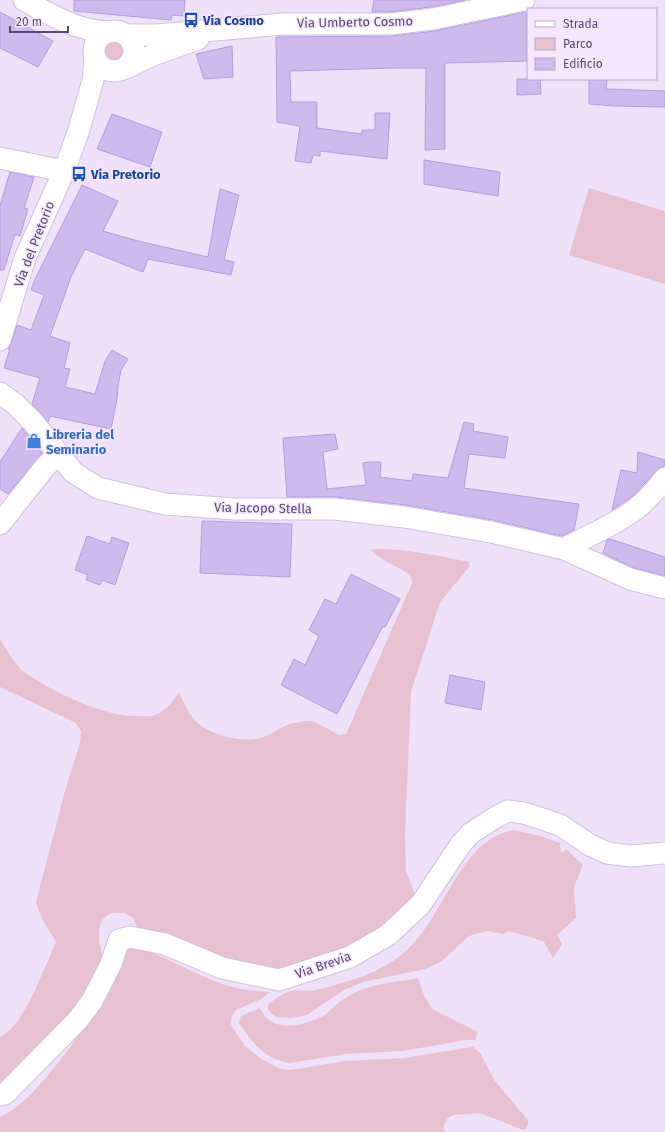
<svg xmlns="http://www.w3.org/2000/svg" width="665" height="1132" font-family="'Fira Sans',sans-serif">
<rect width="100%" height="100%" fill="#f0e1fa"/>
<g fill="#e7c1d0">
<circle cx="115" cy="51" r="11"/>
<polygon points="589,188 665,211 665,284 569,255"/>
<path d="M376,549C408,549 439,556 470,562L469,567L440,602L411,692L405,835L406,872L417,898L369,940L281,969L263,968L179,945L137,927L133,918L125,913H113L108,915L103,919L100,925L99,932V941L103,958L78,1008L0,1090V1037L10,1030L17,1022L31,999L56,942L43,921L36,902L66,787L80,743L81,731L76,723L0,687V639C4,646 17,667 23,671C52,692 104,717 139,716C143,716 148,717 152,716C164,713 173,702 179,692C183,701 187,712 194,719C207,735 244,744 263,737C271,735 277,729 285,726C291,723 302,721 309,721C315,721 333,732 339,735L346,734L412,583L411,577L407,573L377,556L371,550Z"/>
<path d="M514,830L544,837L560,843L561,854L566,849L583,865L574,887L576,918L557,935L562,944L553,958L544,942L534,938L508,931L503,934L487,931L469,936L442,961L425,969L363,982L344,990L307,1015L291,1018L277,1017L272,1014L268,1009V1005C273,1000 282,994 288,992C297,989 307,992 316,990C348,982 382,973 407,950C444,917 460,839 514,830Z"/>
<path d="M129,945C165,954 196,977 233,987C245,990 257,991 270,992L261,999L236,1010L231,1018V1025L245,1046L260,1058L280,1069L290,1070L346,1061L404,1058L473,1047L480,1053L495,1081L528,1120V1125L526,1129L523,1130L480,1113L453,1115L447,1119L443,1128L446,1132H0V1117C22,1107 39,1086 54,1068C76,1040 97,1011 114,979C120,968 124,956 129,945Z"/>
<path d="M418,978L423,993L432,1009L478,1032L475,1040H466L403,1051L346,1054L290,1063C266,1060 251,1042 239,1023L241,1016L260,1008C271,1035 307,1026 326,1014C330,1011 334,1006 338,1003C346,997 355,992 364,989C379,983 402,981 418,978Z"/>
</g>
<g fill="#cfbaee" stroke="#b59be0">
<polygon points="74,0 185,0 184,16 172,15 171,20 74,11"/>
<polygon points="374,0 465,0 431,7 389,12 372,12"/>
<polygon points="0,12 53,41 38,67 0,48"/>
<polygon points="526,12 526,13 528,13 528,61 445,63 445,149 425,150 426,68 394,68 290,71 291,102 317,102 317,128 362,134 362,130 375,130 375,113 390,113 387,159 320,151 320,156 313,155 311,163 295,161 300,126 277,122 276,37 391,36 435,31"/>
<polygon points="232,46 233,77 204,79 196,54"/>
<polygon points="517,79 540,79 541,94 517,95"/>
<polygon points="589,79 607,79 606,89 665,91 665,107 614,106 589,104"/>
<polygon points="112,114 162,132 150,167 97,149"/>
<polygon points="424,160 500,172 498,196 424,184"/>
<polygon points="10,172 34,177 24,208 28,209 20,236 15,234 4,270 0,270 0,205"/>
<polygon points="82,185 118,201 103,231 138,241 208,257 220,189 239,195 224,260 234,262 231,275 148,259 143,272 85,249 71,277 50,336 70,343 64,368 70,369 65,387 95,394 105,361 112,350 128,359 121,370 118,386 117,399 111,429 50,416 48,422 32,404 40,378 4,368 10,349 8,349 11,344 17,325 31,330 44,295 31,290 36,277"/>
<polygon points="464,422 474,424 473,431 508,437 505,458 469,454 464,488 579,504 574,530 562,536 493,520 406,505 336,497 287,497 283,438 335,434 338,449 323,452 327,489 366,485 363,463 371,462 381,462 380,477 412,481 413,474 448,478"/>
<polygon points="22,428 42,453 8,494 0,489 0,462"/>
<polygon points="638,452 665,460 665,466 660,467 656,471 633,496 612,510 621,470 637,473"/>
<polygon points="202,521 292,524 290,577 200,573"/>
<polygon points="87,536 110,544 112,537 129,543 115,585 102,580 100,585 86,580 88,575 75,570"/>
<polygon points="610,539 665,557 665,576 634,568 603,553 607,540"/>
<polygon points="351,574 400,599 385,627 383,626 337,714 281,685 294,659 305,665 319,636 309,630 325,599 336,604"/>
<polygon points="450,675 485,682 481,710 445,703"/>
</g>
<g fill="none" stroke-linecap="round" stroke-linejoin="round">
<defs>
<g id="street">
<path d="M24,0C51,15 77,31 109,32"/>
<circle cx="114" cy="51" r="20"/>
<polyline points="127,35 157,35 283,24 390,24 408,22 433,19 524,0"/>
<polyline points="126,68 153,55 198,39"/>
<polyline points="0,158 64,171"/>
<polyline points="0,340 25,258 64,171 78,133 93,80 95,57"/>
<polyline points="0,393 14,403 34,423 73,472 98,488 165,504 235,509 335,509 404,517 491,532 564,549 630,579 665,588"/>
<polyline points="0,524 45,467 58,454"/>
<path d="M564,549C588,535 616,525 637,508C648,499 657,489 665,478"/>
<polyline points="0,1095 5,1094 77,1021 92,1001 111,964 119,940 130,937 165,944 222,968 279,980 350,957 388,935 421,904 461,844 471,833 496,817 508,811 524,813 560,825 590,845 607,853 631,856 665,853"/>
</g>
</defs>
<use href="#street" stroke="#d0c0e0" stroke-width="23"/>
<use href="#street" stroke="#fff" stroke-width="21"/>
</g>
<defs>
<symbol id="bus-bare" viewBox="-9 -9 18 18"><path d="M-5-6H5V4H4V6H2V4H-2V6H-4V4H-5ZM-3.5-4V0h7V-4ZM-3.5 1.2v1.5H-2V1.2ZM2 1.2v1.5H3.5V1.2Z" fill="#1a4fb4" stroke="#f5e6fe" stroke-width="2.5" paint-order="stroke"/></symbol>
<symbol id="shop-bare" viewBox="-9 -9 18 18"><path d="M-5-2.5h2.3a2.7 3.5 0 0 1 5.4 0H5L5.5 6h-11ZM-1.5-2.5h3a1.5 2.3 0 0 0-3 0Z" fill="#3f7fe0" stroke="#f5e6fe" stroke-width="2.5" paint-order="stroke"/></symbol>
</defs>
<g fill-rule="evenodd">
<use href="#bus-bare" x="180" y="9" width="22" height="22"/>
<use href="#bus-bare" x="68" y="163" width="22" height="22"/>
<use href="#shop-bare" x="23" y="430" width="22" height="22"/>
</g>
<g text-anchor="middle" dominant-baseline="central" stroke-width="3" stroke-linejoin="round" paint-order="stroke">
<g font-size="13" font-weight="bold" fill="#164399" stroke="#f5e6fe" text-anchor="start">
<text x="203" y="20">Via Cosmo</text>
<text x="91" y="174">Via Pretorio</text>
</g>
<g font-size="13" fill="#574a70" stroke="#f5e6fe">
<text transform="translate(355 22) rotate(-1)">Via Umberto Cosmo</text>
<text transform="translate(34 244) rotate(-69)">Via del Pretorio</text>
<text transform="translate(263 508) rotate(1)">Via Jacopo Stella</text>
<text transform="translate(323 965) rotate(-19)">Via Brevia</text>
</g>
<g font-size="13" font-weight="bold" fill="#366cbe" stroke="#f5e6fe" text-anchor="start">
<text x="46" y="434">Libreria del<tspan x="46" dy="15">Seminario</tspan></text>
</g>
</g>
<rect x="527" y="8" width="130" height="72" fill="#f5e6fe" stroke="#b6a8c5"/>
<rect x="535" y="21" width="20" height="6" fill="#ffffff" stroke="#b6a8c5"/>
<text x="563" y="28" font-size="12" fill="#574a70">Strada</text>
<rect x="535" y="38" width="20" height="12" fill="#e7c1d0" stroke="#b6a8c5"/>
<text x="563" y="48" font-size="12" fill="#574a70">Parco</text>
<rect x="535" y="58" width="20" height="12" fill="#cfbaee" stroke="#b6a8c5"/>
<text x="563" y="68" font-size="12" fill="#574a70">Edificio</text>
<path d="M10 26v6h58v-6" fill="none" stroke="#574a70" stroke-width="2"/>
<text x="16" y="26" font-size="12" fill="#574a70" stroke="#f5e6fe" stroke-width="3" paint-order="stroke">20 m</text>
</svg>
